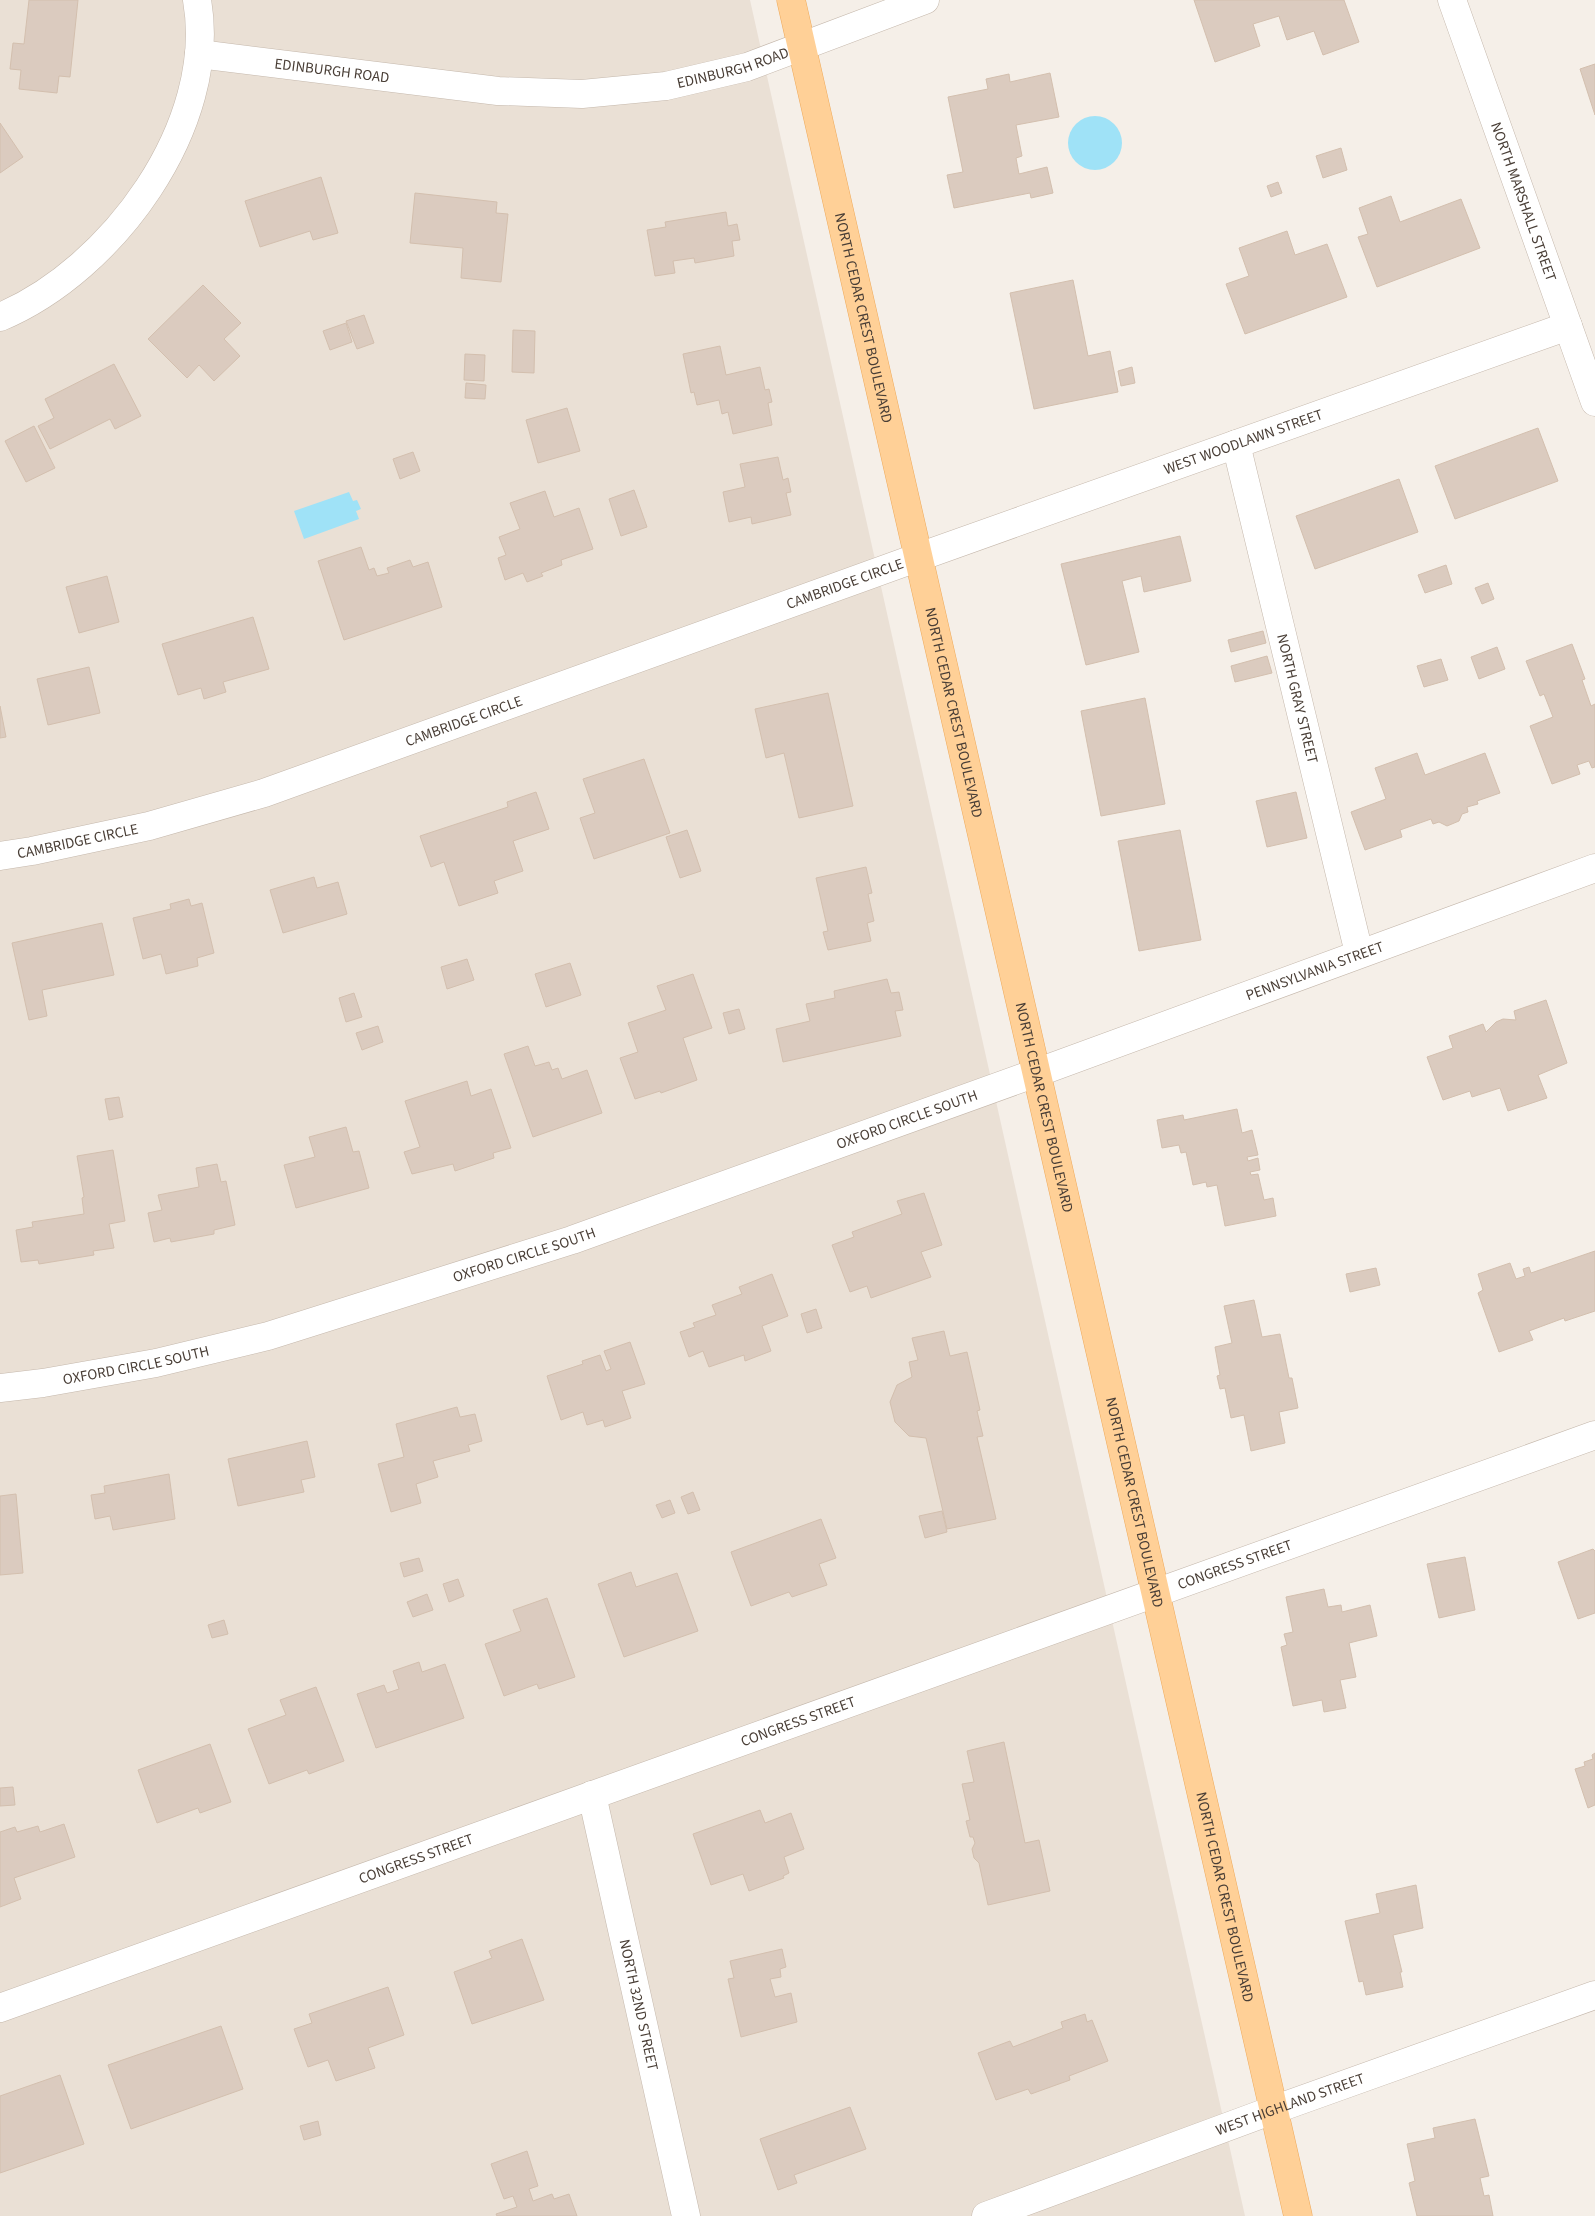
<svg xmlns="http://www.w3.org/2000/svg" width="1595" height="2216" font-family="'Source Sans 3',sans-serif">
<rect width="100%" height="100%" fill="#f5efe8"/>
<polygon fill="#eae0d5" points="0,0 750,0 1245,2216 0,2216"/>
<g fill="#9fe2f7">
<circle cx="1095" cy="143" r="27"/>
<polygon points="349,492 353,501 357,500 361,509 356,511 359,519 304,539 294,511"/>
</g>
<g fill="#dbcbbf" stroke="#d3bfae">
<polygon points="29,0 78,0 70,77 59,76 57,93 19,89 21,70 10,69 13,43 24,44"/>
<polygon points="1194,0 1344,0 1359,42 1323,55 1314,31 1287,40 1279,16 1253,24 1260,46 1215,62"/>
<polygon points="1595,64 1595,115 1580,69"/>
<polygon points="1050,73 1059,117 1016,125 1022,156 1016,158 1019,174 1047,167 1053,193 1031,198 1030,193 954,208 947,175 963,172 948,97 988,89 986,79 1009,74 1010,82"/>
<polygon points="0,123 23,157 0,173"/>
<polygon points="1341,148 1347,170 1323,178 1316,156"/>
<polygon points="321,177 338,233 313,240 310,231 260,247 245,201"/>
<polygon points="1278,182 1282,193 1271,197 1267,186"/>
<polygon points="415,193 497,202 496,213 508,214 501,282 461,278 463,248 410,243"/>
<polygon points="1391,196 1400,222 1461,199 1480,248 1377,287 1358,237 1368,234 1359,208"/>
<polygon points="726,212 728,226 737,224 740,240 732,241 734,256 695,263 694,258 673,261 675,273 655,276 647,230 666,227 665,222"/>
<polygon points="1287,231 1295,255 1327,244 1347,297 1245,334 1226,284 1249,276 1239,248"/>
<polygon points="1073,280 1088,356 1110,351 1118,392 1034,409 1010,293"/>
<polygon points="203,285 241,323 224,339 240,356 214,381 199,365 187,378 148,339"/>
<polygon points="364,315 374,343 357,349 346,321"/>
<polygon points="346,323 352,342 330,350 323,331"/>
<polygon points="513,330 535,331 534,373 512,372"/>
<polygon points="720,346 726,375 760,367 765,390 769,389 772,402 768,403 772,425 733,434 728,412 722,414 719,400 697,405 694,392 691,393 683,354"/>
<polygon points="465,354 485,355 484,381 464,380"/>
<polygon points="114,364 141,416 115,429 110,419 50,449 38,426 54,418 45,399"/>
<polygon points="1132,367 1135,383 1121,386 1118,371"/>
<polygon points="466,383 486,385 485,399 465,398"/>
<polygon points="567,408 580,451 538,463 526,420"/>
<polygon points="34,426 55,468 26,482 5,441"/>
<polygon points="1538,428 1558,481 1455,519 1435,466"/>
<polygon points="413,452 420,471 400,479 393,459"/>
<polygon points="778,457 783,480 788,478 791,492 786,493 791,515 752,524 751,517 729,522 723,492 745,487 740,464"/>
<polygon points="1399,479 1418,532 1315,569 1296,516"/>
<polygon points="634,490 647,527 621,536 609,499"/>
<polygon points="545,491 554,517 579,508 593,549 561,560 562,565 541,573 543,576 527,582 523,573 505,580 498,558 506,555 499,537 520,529 510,503"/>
<polygon points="1180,536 1191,581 1144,592 1141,576 1122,581 1139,652 1086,665 1061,564"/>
<polygon points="361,547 369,570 374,568 377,576 389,573 387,568 410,560 413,567 428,562 442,607 344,640 318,561"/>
<polygon points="1446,565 1452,584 1425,593 1418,575"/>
<polygon points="107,576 119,622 79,633 66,587"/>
<polygon points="1488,583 1494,599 1482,604 1475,588"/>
<polygon points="253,617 269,669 223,682 226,692 204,699 201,688 178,695 162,644"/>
<polygon points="1263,631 1266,643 1231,652 1228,640"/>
<polygon points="1572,644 1585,679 1582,680 1591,706 1595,704 1595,767 1592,768 1589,761 1577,765 1580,774 1552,784 1530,726 1553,717 1544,694 1540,696 1526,661"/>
<polygon points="1497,647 1505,669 1479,679 1471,657"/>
<polygon points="1267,656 1272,673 1235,682 1231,666"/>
<polygon points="1441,659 1448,680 1424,687 1417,666"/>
<polygon points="89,667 100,713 48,725 37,679"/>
<polygon points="828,693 853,806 799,818 784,753 766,758 755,709"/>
<polygon points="1145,698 1165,804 1101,816 1081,711"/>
<polygon points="0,706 6,737 0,738"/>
<polygon points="1417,753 1425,775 1485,753 1500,793 1477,801 1478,804 1467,807 1468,812 1462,814 1459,821 1447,826 1439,822 1433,824 1431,819 1400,830 1402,837 1365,850 1351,812 1386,799 1375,768"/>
<polygon points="644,759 670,833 594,859 580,818 595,813 583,779"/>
<polygon points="536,792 549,829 513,841 523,871 494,881 498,893 459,906 444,862 431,867 420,836 508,807 507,802"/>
<polygon points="1296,792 1307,838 1267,847 1256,801"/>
<polygon points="687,830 701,871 680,878 666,837"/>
<polygon points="1180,830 1201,940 1139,951 1118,841"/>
<polygon points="866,867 872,893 868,894 874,921 867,923 871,941 828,950 823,932 828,931 816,878"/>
<polygon points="314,877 317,888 338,882 347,914 283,933 270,890"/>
<polygon points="189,899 191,906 202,903 214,953 197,958 198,966 166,974 161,954 143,959 133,918 171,909 170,904"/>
<polygon points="102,923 114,975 42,990 47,1016 29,1020 12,943"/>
<polygon points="467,959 474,980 447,989 441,967"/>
<polygon points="570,963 581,995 546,1007 535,974"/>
<polygon points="693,974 712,1028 683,1038 697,1080 661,1093 660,1091 635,1099 620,1058 638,1052 628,1023 666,1010 657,986"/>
<polygon points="887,979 891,993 899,992 903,1010 895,1011 901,1036 783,1062 776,1029 810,1021 806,1004 835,998 834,991"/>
<polygon points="354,993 362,1017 346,1022 339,998"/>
<polygon points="1546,1000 1567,1063 1538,1075 1547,1098 1508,1111 1500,1088 1472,1097 1470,1091 1443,1100 1427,1057 1453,1048 1449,1036 1483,1024 1486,1032 1496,1022 1503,1019 1516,1020 1514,1011"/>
<polygon points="739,1009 745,1029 729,1034 723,1013"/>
<polygon points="378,1026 383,1042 362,1050 356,1033"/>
<polygon points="528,1046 535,1066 549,1062 552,1070 558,1068 562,1079 587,1070 602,1113 533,1137 504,1054"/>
<polygon points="467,1081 471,1096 491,1089 511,1148 493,1153 494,1158 455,1171 453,1164 412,1174 404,1152 420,1147 405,1101"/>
<polygon points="119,1097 123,1117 109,1120 105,1099"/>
<polygon points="1237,1109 1242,1133 1252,1130 1258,1155 1247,1157 1248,1161 1258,1158 1260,1170 1250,1172 1251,1175 1258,1174 1264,1200 1273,1198 1276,1216 1225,1226 1217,1185 1207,1187 1206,1182 1193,1185 1186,1152 1181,1153 1179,1145 1162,1148 1157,1120 1183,1115 1184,1120"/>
<polygon points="346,1127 353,1152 359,1151 369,1188 296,1208 284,1165 315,1157 309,1137"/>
<polygon points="113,1150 125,1221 109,1224 114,1248 93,1251 94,1255 39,1264 38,1260 21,1262 16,1230 33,1227 32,1222 84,1214 82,1198 84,1197 77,1156"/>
<polygon points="217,1164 221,1182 226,1181 235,1225 214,1230 214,1234 171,1242 170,1238 154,1242 148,1213 162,1210 158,1195 199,1187 196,1168"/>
<polygon points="924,1193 942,1245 921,1252 931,1277 871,1298 867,1286 850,1292 832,1245 854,1237 852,1232 902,1214 897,1201"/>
<polygon points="1595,1251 1595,1311 1565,1321 1564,1318 1529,1331 1533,1340 1499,1352 1478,1293 1483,1290 1478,1274 1510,1263 1516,1279 1525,1276 1523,1269 1529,1267 1531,1273"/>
<polygon points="1376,1268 1380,1285 1350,1292 1346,1274"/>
<polygon points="772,1274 788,1316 762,1326 771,1351 745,1361 744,1355 709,1367 703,1351 689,1357 680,1332 695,1327 693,1323 716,1315 712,1305 742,1294 739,1287"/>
<polygon points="1254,1300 1262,1337 1280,1334 1289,1378 1292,1378 1298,1408 1279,1412 1285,1443 1251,1451 1244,1415 1231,1418 1225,1388 1220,1389 1217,1376 1220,1375 1215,1347 1232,1343 1224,1306"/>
<polygon points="816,1309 822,1328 807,1333 801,1314"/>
<polygon points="944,1331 950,1356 967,1352 980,1410 977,1411 983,1436 977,1437 996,1519 947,1529 926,1438 909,1436 895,1422 890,1402 897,1385 912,1377 909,1362 918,1360 912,1338"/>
<polygon points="630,1342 645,1384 622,1391 631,1418 605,1427 603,1420 587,1425 583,1412 561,1420 547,1376 583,1364 582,1361 600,1355 606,1371 611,1369 604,1351"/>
<polygon points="457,1407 460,1417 475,1414 482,1441 468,1445 470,1451 433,1461 438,1477 416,1484 421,1503 391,1512 378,1464 404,1457 396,1424"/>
<polygon points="307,1441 315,1477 301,1480 304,1492 238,1506 228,1459"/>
<polygon points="169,1474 175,1519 113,1530 110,1516 95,1519 91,1495 105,1493 104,1486"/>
<polygon points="693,1492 700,1510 688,1514 681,1497"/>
<polygon points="16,1494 23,1573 0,1575 0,1496"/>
<polygon points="670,1500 675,1513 662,1518 656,1505"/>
<polygon points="942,1511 947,1532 925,1538 919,1516"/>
<polygon points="821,1519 836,1558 819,1564 827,1585 792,1597 789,1592 751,1606 731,1552"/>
<polygon points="1593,1549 1595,1551 1595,1613 1578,1619 1558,1562"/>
<polygon points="1465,1557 1475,1610 1439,1618 1427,1564"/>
<polygon points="419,1558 423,1571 404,1577 400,1563"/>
<polygon points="631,1572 636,1587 677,1573 698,1631 624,1657 598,1584"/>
<polygon points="458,1579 464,1596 449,1602 443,1584"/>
<polygon points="1324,1589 1328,1607 1341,1605 1342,1612 1370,1605 1377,1636 1349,1643 1356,1677 1340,1680 1346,1708 1324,1712 1322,1700 1293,1706 1281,1647 1287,1645 1284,1634 1293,1632 1286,1597"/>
<polygon points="427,1594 433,1610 413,1617 407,1602"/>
<polygon points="547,1598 575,1677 539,1689 537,1684 504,1696 485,1644 521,1631 513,1610"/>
<polygon points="224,1620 228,1634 212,1638 208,1625"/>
<polygon points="419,1662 422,1672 445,1664 464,1718 376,1748 357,1694 384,1685 387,1693 399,1689 393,1671"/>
<polygon points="316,1687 344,1761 309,1774 307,1770 269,1784 248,1729 286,1715 280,1700"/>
<polygon points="1004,1742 1025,1843 1039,1840 1050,1891 988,1905 979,1863 974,1858 972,1849 975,1843 973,1837 970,1837 966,1821 970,1820 962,1784 974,1782 967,1751"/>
<polygon points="210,1744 231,1802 200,1813 198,1808 157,1823 138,1770"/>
<polygon points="1595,1753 1595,1805 1588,1808 1575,1769 1585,1766 1584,1762 1593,1759 1592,1755"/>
<polygon points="13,1787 15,1805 0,1806 0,1788"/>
<polygon points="760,1810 765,1823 791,1813 804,1849 784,1857 789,1873 783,1876 784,1878 749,1891 743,1874 711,1885 693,1834"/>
<polygon points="64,1824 75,1857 14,1878 21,1899 0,1907 0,1832 15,1827 17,1832 38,1826 40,1832"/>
<polygon points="1416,1885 1423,1928 1393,1935 1402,1972 1400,1972 1403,1987 1366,1995 1363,1981 1359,1982 1345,1921 1380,1913 1376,1894"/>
<polygon points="522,1939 544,2000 472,2024 454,1972 492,1958 489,1951"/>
<polygon points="782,1949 786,1967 780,1969 781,1977 770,1979 775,1997 791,1993 797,2022 741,2037 728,1979 734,1978 730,1961"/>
<polygon points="388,1987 404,2035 368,2048 375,2068 336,2081 328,2060 308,2067 294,2029 312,2023 309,2014"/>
<polygon points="1085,2014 1087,2022 1092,2020 1108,2061 1069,2076 1070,2080 1031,2094 1028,2089 996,2100 978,2053 1010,2041 1013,2047 1063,2028 1061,2022"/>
<polygon points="221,2026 243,2089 131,2129 108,2065"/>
<polygon points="60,2075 84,2144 0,2173 0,2096"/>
<polygon points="850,2107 866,2149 794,2175 797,2183 778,2190 760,2139"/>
<polygon points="1475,2119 1489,2176 1480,2178 1484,2196 1489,2195 1493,2216 1417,2216 1409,2183 1415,2181 1407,2144 1435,2138 1433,2128"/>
<polygon points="318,2121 321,2135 304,2140 300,2126"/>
<polygon points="527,2151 538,2186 529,2189 533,2201 552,2194 554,2199 569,2194 577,2216 497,2216 496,2214 517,2207 513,2196 504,2199 491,2164"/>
</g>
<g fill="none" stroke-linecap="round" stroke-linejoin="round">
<defs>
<g id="minor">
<path id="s1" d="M1452,0L1595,402"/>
<path id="s2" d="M199,54L498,91L582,94L666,86L747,67L925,0"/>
<path d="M0,317C112,270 219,125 197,0"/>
<path id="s3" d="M1236,444L1359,953"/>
<path id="s4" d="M0,856L32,851L149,826L264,793L919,557L1568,326"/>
<path id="s5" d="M0,1388L43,1383L156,1363L268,1336L572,1240L1036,1073L1595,868"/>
<path id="s6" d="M592,1795L686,2216"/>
<path id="s7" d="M0,2008L1595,1435"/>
<path id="s8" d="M986,2216L1273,2110L1595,1995"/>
</g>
<g id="major">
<path id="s9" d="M791,0L1298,2216"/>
</g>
</defs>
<use href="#minor" stroke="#c5b8ac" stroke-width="29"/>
<use href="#major" stroke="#eeaa5c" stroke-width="29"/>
<use href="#minor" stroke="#fff" stroke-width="28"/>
<use href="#major" stroke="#ffd097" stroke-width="28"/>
</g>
<g text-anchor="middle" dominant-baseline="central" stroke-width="4" stroke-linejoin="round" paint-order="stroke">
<g font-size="15" fill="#493e36" stroke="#fff">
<text stroke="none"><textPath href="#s2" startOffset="539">EDINBURGH ROAD</textPath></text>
<text stroke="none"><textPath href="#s2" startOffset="134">EDINBURGH ROAD</textPath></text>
<text stroke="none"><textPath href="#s1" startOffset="214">NORTH MARSHALL STREET</textPath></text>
<text stroke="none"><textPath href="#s9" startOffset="326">NORTH CEDAR CREST BOULEVARD</textPath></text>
<text stroke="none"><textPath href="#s4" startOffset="1312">WEST WOODLAWN STREET</textPath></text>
<text stroke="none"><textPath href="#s4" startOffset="889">CAMBRIDGE CIRCLE</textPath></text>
<text stroke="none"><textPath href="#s3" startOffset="262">NORTH GRAY STREET</textPath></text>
<text stroke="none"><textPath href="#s9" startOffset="731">NORTH CEDAR CREST BOULEVARD</textPath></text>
<text stroke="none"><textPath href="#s4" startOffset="484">CAMBRIDGE CIRCLE</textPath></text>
<text stroke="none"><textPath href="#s4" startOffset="79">CAMBRIDGE CIRCLE</textPath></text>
<text stroke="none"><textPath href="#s5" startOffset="1382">PENNSYLVANIA STREET</textPath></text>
<text stroke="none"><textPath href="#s9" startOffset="1136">NORTH CEDAR CREST BOULEVARD</textPath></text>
<text stroke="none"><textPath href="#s5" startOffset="948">OXFORD CIRCLE SOUTH</textPath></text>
<text stroke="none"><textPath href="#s5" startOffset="542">OXFORD CIRCLE SOUTH</textPath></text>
<text stroke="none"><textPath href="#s5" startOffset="138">OXFORD CIRCLE SOUTH</textPath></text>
<text stroke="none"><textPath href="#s9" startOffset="1541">NORTH CEDAR CREST BOULEVARD</textPath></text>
<text stroke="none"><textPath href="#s7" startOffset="1312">CONGRESS STREET</textPath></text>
<text stroke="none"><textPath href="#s7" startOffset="848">CONGRESS STREET</textPath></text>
<text stroke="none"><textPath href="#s7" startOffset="442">CONGRESS STREET</textPath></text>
<text stroke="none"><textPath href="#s9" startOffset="1946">NORTH CEDAR CREST BOULEVARD</textPath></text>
<text stroke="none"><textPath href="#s6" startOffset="215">NORTH 32ND STREET</textPath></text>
<text stroke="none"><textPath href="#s8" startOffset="324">WEST HIGHLAND STREET</textPath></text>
</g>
</g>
</svg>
